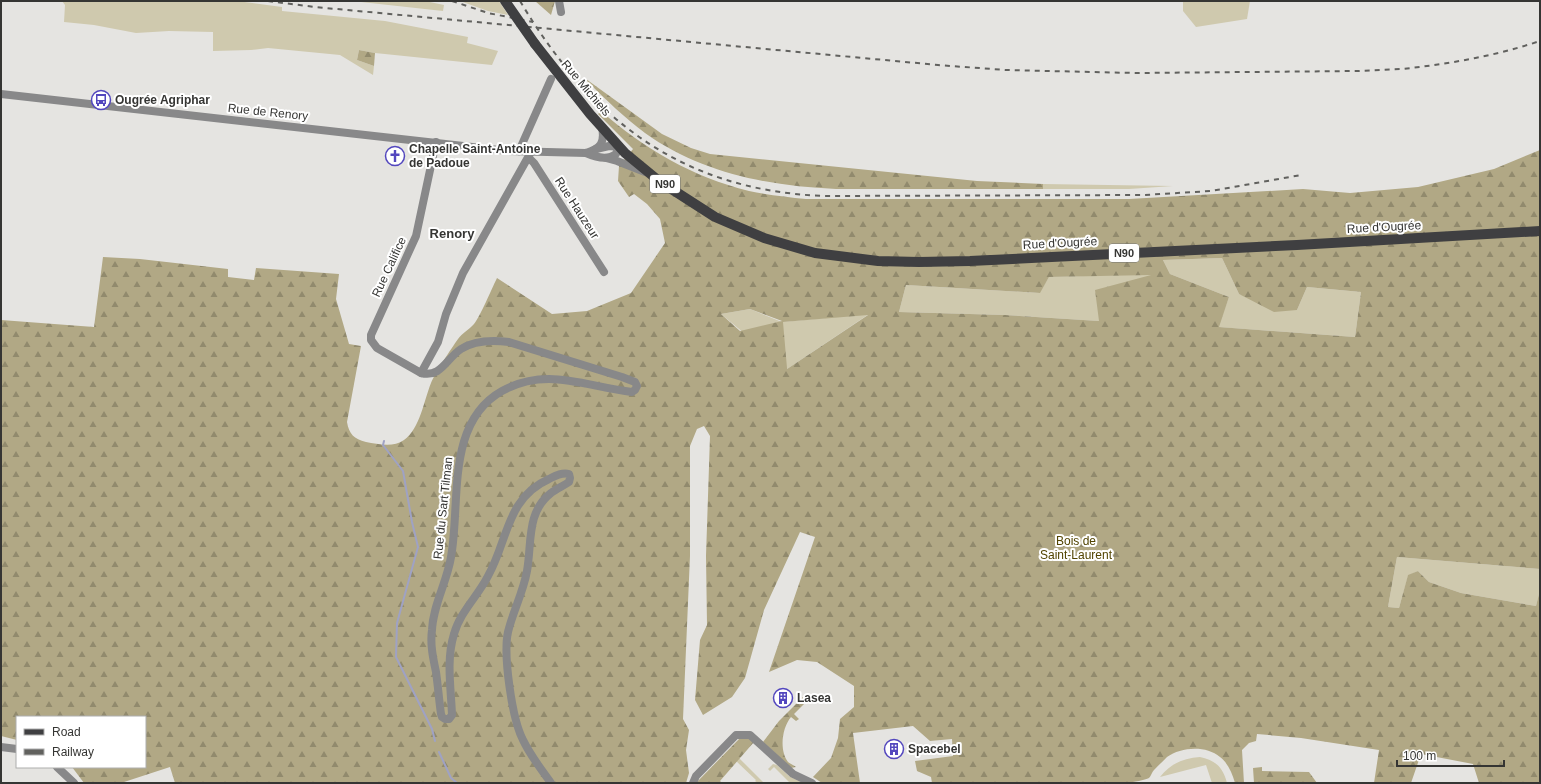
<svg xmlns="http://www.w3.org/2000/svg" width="1541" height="784" font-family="Helvetica,sans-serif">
<defs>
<pattern id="forest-firs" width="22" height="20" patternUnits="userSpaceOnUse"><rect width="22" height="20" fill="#b1a885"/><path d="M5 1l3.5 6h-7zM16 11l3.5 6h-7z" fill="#918a6d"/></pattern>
</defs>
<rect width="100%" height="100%" fill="#e5e4e1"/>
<g fill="#cfc9ae">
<polygon points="62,1 237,1 282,7 282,11 385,21 468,37 467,43 498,51 492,65 375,53 359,50 357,60 374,66 373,75 340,55 268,48 251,50 213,51 213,32 169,31 136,33 94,25 64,22 65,5"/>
<polygon points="352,1 425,1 444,5 443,11"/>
<polygon points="460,1 499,1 508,15 488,11"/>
<polygon points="1183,1 1250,1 1247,19 1196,27 1183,11"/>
<polygon points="1043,184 1173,186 1129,189 1043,189"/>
<polygon points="1222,258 1239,294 1297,310 1307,287 1361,292 1355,337 1218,327 1229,297 1170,274 1163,260"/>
<polygon points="1153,274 1099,321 1005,315 899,312 906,285 1039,293 1049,277"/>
<polygon points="750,309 782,322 869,314 787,369 721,314"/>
<polygon points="1397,557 1540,569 1540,590 1536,606 1461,593 1429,582 1418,571 1408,576 1399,608 1388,607"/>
<path d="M1200,757C1215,760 1223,767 1227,783H1212L1206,765L1160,777C1170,764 1183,758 1200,757Z"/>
<polygon points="739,758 764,783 758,783 755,781 756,780 736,761"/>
<polygon points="773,764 777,765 789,776 803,783 790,783 774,767 770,771 768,769"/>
</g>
<g fill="url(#forest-firs)" fill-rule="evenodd">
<polygon points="535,1 555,1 551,15"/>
<polygon points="359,50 375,53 374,66 357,60"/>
<path d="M586,79L662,134L691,148L710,154L977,181L1043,184V189H836C768,186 701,173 645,133C625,118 606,100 588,82Z"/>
<path d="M601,111C644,149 693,177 749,191C768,195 787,197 806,199H1129L1303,189L1350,193L1418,187L1494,169L1540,150V569L1397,557L1388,607L1399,608L1408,575L1418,571L1429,582L1461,593L1536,606L1540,590V783H1479L1473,764L1421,754L1411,783H1374L1379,750L1301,738L1257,734L1256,741L1249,743L1242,750L1244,783H1235C1232,773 1228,763 1220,757C1206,745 1181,747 1167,757C1163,761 1158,766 1154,770C1152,772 1151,776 1149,778C1145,780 1133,782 1128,783H932L931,777L917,771L915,761L953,756L952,739L930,741L913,726L853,733L860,783H822L813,777L831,758L838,738L840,719L854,707V686L817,662L797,660L769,672L815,537L800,532L764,610L745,678L732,697L703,715L695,700L700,640L707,625L706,556L710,436L704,426L697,429L690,446V556L683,719L689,730L686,750L689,773L686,783H175L170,767L121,783H84L72,767H145V717H17V740L1,736V320L94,327L103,257L140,259L228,269V277L254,280L256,268L339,274L336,299L349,344L361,346L347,422C349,434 354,439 366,442C378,444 393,448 404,440C420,429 424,400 431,383C435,373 451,349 458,339C462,333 469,330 474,324C481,315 491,290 497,278L552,314L587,311L631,293L665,243L660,219L647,204L634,194L629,197L618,181L619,166L633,149L598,114ZM1222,258L1239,294L1274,312L1297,310L1307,287L1361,292L1355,337L1219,327L1229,297L1170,274L1163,260ZM1151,275L1095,290L1099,321L1005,315L899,312L906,285L1040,293L1049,277ZM750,309L782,321L740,331L721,314ZM868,315L787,369V368L783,322Z"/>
<path d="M805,695L809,699L794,714L799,719L796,721L791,717C782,728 779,750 788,762C790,764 794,765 796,767L791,768L763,742L779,721Z"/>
<polygon points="740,738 750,738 754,742 720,781 722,783 696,783"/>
<polygon points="1262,767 1262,771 1309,772 1317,783 1254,783 1253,768"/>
</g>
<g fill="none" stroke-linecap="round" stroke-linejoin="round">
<g stroke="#9fa2c4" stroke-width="2">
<polyline points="384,441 383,445 403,471 412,522 418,547 397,623 396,657 432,729 435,741"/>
<polyline points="439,752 451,778 457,783"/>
</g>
<g stroke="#888889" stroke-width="8">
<polyline points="559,1 561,12"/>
<path d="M1,94L508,151L586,153C601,148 605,143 602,127"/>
<polyline points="519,151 551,79"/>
<path d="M531,152L463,273L446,314L438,342L421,373C441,378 446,359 461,349C475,340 493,340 509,342L622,377L635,382L637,386L635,390L632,392C586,387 547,366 502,391C445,423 461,503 451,557C447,582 433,605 432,630C430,644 433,658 436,672C438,686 439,700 441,714L442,717L445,719H449L452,715C451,688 446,660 454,634C460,612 478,596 488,576C508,541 506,498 549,479C555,476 562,472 569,474L570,478L569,482C563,486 556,489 551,493C526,512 532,544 527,571C523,593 513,611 508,632C503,655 512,719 523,740C530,755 541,769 551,783"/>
<path d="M586,153C595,157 607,161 616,154L619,147L609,146L596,149"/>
<polyline points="529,158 534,163 604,272"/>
<polyline points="606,158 617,161 645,172"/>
<polyline points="421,373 377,348 371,340 371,335 416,236 436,142"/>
<polyline points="1,747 17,749"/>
<polyline points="57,767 74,783"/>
<polyline points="693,783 696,776 736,735 750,735 793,774 812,783"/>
</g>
<polyline stroke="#3f3f41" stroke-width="10" points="535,44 590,114 625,153 659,181 715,217 764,238 815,253 878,261 919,262 970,261 1297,245 1540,231"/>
<g stroke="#61615e" stroke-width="2" stroke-dasharray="5 5" stroke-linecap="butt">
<path d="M268,1L315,7L938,65L1005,70L1136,73L1357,71L1402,69C1449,64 1495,56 1540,41"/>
<polyline points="452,1 488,13 533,22"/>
<path d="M520,1C591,120 681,190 823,196L1144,195L1211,191L1301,175"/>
</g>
<polyline stroke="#3f3f41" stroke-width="10" points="505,1 535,44"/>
</g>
<defs>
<symbol id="bus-ring" viewBox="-11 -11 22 22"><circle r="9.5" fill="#fff" stroke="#5347be" stroke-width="1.5"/><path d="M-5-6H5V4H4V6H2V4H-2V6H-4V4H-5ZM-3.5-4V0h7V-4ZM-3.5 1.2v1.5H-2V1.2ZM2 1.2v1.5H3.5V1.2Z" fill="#5347be"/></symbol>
<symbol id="church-ring" viewBox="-11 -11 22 22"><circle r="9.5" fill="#fff" stroke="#5347be" stroke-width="1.5"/><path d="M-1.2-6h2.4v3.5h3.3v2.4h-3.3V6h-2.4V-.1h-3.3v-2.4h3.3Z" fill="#5347be"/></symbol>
<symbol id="building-ring" viewBox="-11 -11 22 22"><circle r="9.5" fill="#fff" stroke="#5347be" stroke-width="1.5"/><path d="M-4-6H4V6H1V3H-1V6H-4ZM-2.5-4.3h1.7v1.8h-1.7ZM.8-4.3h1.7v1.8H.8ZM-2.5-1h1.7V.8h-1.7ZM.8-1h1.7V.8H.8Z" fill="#5347be"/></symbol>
</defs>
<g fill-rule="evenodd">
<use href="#bus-ring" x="90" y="89" width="22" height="22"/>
<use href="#church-ring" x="384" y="145" width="22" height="22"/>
<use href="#building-ring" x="772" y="687" width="22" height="22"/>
<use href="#building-ring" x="883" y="738" width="22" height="22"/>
</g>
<g text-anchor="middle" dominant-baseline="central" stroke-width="4" stroke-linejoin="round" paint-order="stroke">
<g fill="#fff" stroke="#727270" stroke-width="1">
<rect x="650" y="175" width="30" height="18" rx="3"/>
<rect x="1109" y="244" width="30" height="18" rx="3"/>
</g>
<g font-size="11" font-weight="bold" fill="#353533">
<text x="665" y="184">N90</text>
<text x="1124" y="253">N90</text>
</g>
<g font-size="12" fill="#353533" stroke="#fff">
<text transform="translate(586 88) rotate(50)">Rue Michiels</text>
<text transform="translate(268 112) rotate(6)">Rue de Renory</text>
<text transform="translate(577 208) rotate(57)">Rue Hauzeur</text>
<text transform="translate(1384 227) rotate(-3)">Rue d'Ougrée</text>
<text transform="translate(1060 243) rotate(-3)">Rue d'Ougrée</text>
<text transform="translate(389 267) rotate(-65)">Rue Califice</text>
<text transform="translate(443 508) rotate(-84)">Rue du Sart Tilman</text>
</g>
<g font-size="12" font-weight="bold" fill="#353533" stroke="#fff" text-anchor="start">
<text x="115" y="100">Ougrée Agriphar</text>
<text x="409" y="149">Chapelle Saint-Antoine<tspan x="409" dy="14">de Padoue</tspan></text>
<text x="797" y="698">Lasea</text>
<text x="908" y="749">Spacebel</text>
</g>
<g font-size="12" fill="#524400" stroke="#fff">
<text x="1076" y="541">Bois de<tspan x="1076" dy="14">Saint-Laurent</tspan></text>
</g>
<g font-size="13" font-weight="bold" fill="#353533" stroke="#fff">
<text x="452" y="233">Renory</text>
</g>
</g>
<rect width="1541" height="784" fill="none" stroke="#353533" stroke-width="4"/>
<rect x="16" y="716" width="130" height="52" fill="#ffffff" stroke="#aeaead"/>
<rect x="24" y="729" width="20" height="6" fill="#3f3f41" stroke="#aeaead"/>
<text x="52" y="736" font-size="12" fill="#353533">Road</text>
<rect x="24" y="749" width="20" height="6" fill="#61615e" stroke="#aeaead"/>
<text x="52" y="756" font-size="12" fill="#353533">Railway</text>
<path d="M1397 760v6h107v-6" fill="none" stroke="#353533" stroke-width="2"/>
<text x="1403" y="760" font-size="12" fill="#353533" stroke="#ffffff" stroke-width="3" paint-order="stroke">100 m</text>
</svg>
